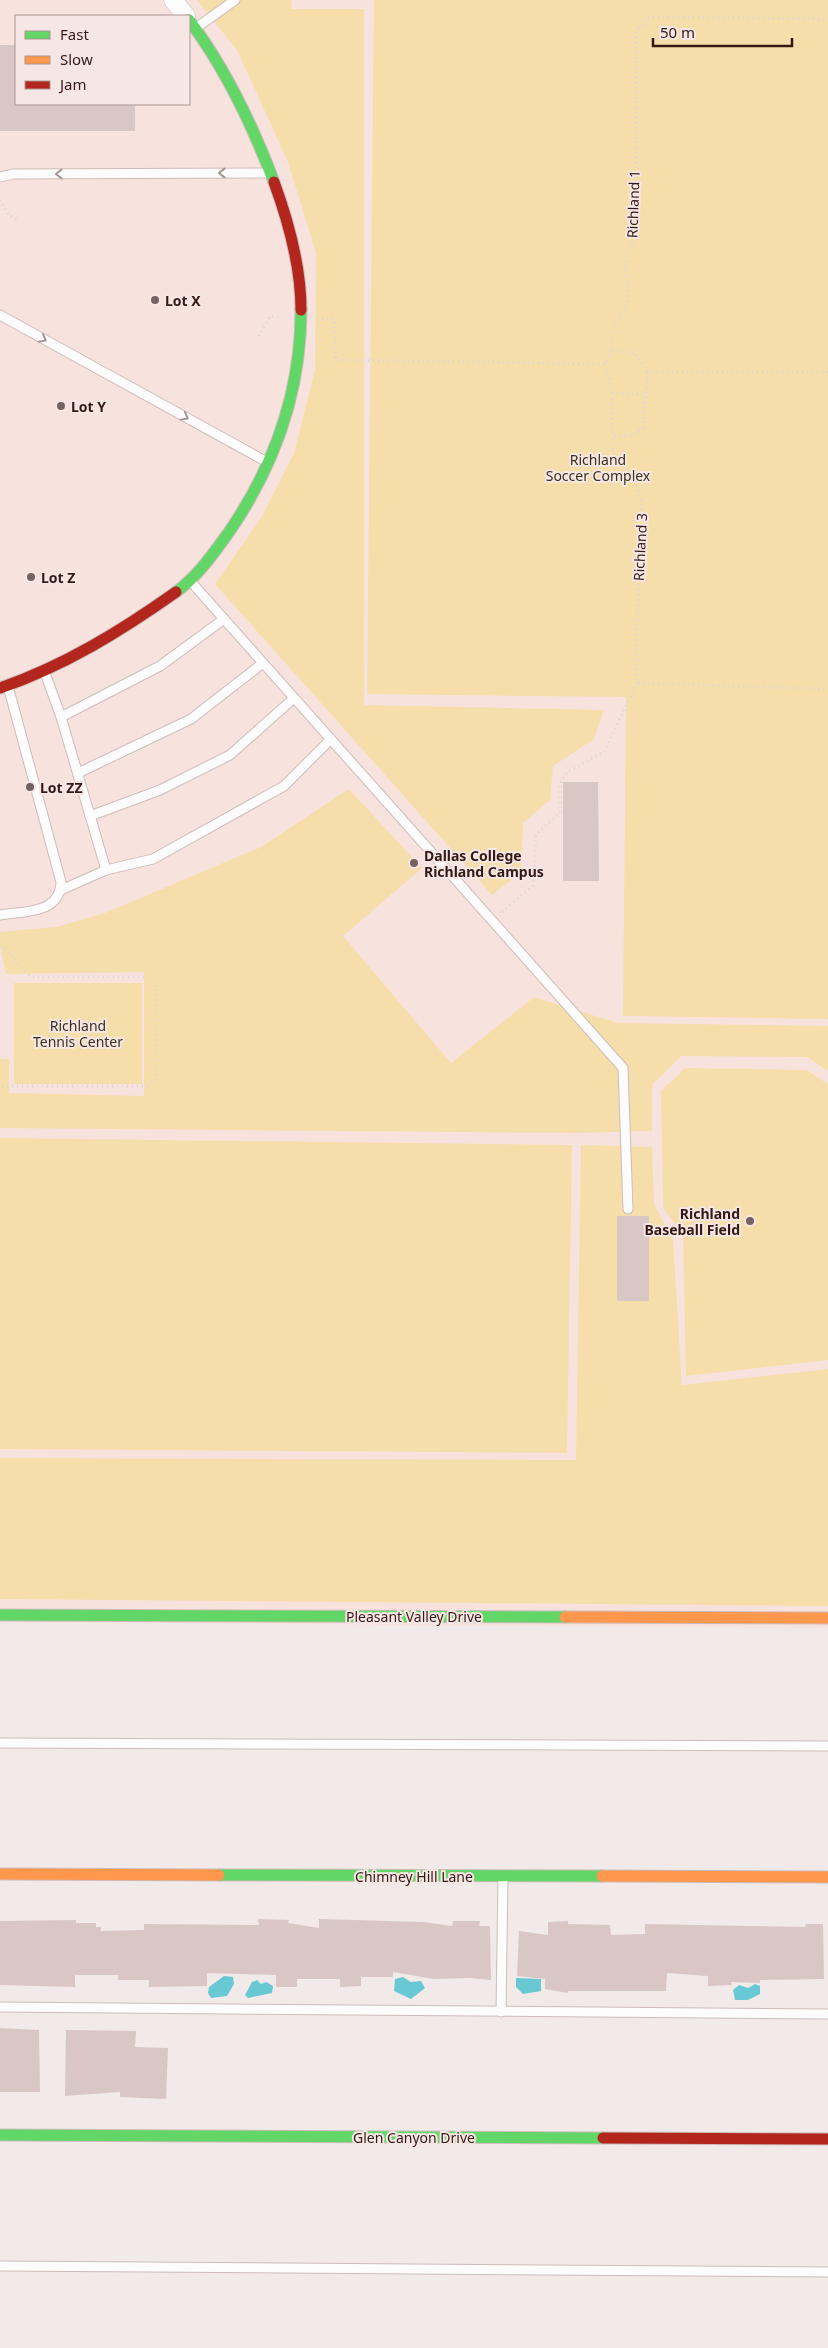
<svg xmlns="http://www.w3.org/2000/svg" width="828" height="2348" font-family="'Noto Sans',sans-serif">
<rect width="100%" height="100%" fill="#f2eae8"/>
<path fill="#f8e2de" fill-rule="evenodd" d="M0,0H828V1628L0,1622ZM16,16H189V104H16Z"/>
<g fill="#f6deaa">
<polygon points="197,0 291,0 292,9 364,9 364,705 604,710 594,739 553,766 550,800 523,823 521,872 492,895 215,584 261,518 294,453 315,369 316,253 288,162 237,50"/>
<polygon points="374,0 828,0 828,1019 623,1016 626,697 367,694"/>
<polygon points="349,789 422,868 343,936 451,1063 534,997 618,1023 828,1026 828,1071 807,1057 681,1056 652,1085 652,1131 577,1133 0,1128 0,1059 9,1059 9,1093 144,1096 144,972 6,974 0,945 0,932 56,927 105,913 261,847"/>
<rect x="14" y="983" width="128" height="101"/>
<polygon points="685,1068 807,1070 828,1084 828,1360 686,1376 683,1234 663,1208 661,1091"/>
<polygon points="0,1138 572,1145 567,1453 0,1449"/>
<polygon points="581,1145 652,1147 654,1204 673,1240 682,1385 828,1369 828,1606 0,1599 0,1458 576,1460"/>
</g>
<g fill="#68c8d4">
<polygon points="224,1976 233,1977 234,1984 227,1996 211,1998 208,1993 209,1987"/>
<polygon points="403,1977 411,1982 421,1981 425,1988 411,1999 394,1991 395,1979"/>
<polygon points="516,1978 541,1979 541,1991 523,1994 516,1987"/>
<polygon points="257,1980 261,1984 266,1982 273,1986 272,1993 248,1998 245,1995 252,1982"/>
<polygon points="755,1984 760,1986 760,1994 748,2000 735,2000 733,1990 739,1985 748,1988"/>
</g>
<g fill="#d8c7c5">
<polygon points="0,45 16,45 16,104 135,104 135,131 0,131"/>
<polygon points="563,782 598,782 599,881 563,881"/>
<rect x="617" y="1216" width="32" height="85"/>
<polygon points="258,1919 289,1920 288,1923 319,1928 319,1919 423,1922 452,1926 453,1921 480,1921 479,1926 490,1926 491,1980 470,1978 434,1979 393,1972 393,1977 361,1977 361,1986 340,1987 340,1979 297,1979 297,1987 276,1987 276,1975 207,1973 207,1986 149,1987 149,1980 118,1980 118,1975 75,1975 75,1987 0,1985 0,1921 76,1920 76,1923 96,1923 96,1927 101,1927 101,1931 144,1930 144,1924 259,1925"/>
<polygon points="568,1921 568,1924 610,1925 611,1935 645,1934 645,1924 806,1927 805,1924 823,1924 824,1979 760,1980 760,1983 731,1982 732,1985 708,1986 708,1976 667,1973 666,1991 568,1991 568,1993 545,1989 545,1979 517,1976 519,1931 548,1935 548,1922"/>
<polygon points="0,2028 39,2030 40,2092 0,2092"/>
<polygon points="66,2030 136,2031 135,2047 168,2048 166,2099 120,2097 120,2092 65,2096"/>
</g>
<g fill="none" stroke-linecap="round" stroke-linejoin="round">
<defs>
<g id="lane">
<polyline points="196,28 235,0"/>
<polyline points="0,177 13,174 268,173"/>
<polyline points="0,315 267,462"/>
<polyline points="192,583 623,1068 628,1209"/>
<polyline points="45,673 61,717 160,666 224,619"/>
<polyline points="61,717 106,870 153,859 284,786 331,739"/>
<polyline points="78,773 191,719 263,663"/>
<polyline points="90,816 160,790 230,755 294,698"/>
<polyline points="61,890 106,870"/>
<path d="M0,915C25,911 60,914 61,882L8,686"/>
<polyline points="0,1743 828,1746"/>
<polyline points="0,2007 828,2014"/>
<polyline points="501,2012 503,1877"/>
<polyline points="0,2266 828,2272"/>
</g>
<polyline id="street" points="173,0 186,16"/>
<g id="fast">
<path d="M189,20C226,69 252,124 274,182"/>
<path d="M176,592C198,576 213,554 229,532C275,465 301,392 301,310"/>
<polyline points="0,1615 565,1617"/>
<polyline points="219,1875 602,1876"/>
<polyline points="0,2135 603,2138"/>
</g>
<g id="slow">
<polyline points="565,1617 828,1618"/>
<polyline points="0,1874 219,1875"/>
<polyline points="602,1876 828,1877"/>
</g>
<g id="jam">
<path d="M274,182C289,223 301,266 301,310"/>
<path d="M0,688C64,666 121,631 176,592"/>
<polyline points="603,2138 828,2139"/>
</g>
</defs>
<use href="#lane" stroke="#cdbcba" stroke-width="11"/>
<use href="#street" stroke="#cdbcba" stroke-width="19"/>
<use href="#fast" stroke="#cdbcba" stroke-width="13"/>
<use href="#slow" stroke="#cdbcba" stroke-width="13"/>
<use href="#jam" stroke="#cdbcba" stroke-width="13"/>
<g stroke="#dbd7d7" stroke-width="3" stroke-dasharray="1 4" stroke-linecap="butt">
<polyline points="0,200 8,214 19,221"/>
<polyline points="322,319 334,319 336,360 605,364 612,350 614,328 628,303 626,261 635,236 636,32 649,17 828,19"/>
<polyline points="259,336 270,316 281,317"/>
<polyline points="612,350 635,353 648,372"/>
<polyline points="605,364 612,393 613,436"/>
<polyline points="828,372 648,372 643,427 633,435 613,436 613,452 633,477 642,503 637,620 637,683 828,689"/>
<polyline points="612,393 646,395"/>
<polyline points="502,912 533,886 536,834 560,813 560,784 567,772 604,752 637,683"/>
<path d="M0,947C16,952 18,971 34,977H143C152,979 155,982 157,991V1074L155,1080L148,1086H0"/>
</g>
<use href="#lane" stroke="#fdfcfc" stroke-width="9"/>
<use href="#street" stroke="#fdfcfc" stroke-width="18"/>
<use href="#fast" stroke="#63d668" stroke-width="11"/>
<use href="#slow" stroke="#ff974d" stroke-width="11"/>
<use href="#jam" stroke="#b3261e" stroke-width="11"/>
</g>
<defs><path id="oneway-chevron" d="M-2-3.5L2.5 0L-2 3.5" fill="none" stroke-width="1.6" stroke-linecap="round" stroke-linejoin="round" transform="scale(1.25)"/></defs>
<g stroke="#a39694">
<use href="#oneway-chevron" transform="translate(222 173) rotate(180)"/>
<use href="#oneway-chevron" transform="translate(59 174) rotate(180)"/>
<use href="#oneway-chevron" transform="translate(43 339) rotate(29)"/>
<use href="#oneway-chevron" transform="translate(185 417) rotate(29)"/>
</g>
<g fill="#766260" stroke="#f6e7e4" stroke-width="2">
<circle cx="155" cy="300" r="5"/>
<circle cx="61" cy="406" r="5"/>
<circle cx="31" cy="577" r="5"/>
<circle cx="30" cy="787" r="5"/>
<circle cx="414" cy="863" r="5"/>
<circle cx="750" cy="1221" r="5"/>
</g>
<g text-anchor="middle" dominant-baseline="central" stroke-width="4" stroke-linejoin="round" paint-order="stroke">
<g font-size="14" fill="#341916" stroke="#f6e7e4">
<text transform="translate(633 204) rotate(-88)">Richland 1</text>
<text transform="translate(640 547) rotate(-87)">Richland 3</text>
<text x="414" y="1616">Pleasant Valley Drive</text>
<text x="414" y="1876">Chimney Hill Lane</text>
<text x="414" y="2137">Glen Canyon Drive</text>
</g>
<g font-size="14" font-weight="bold" fill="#341916" stroke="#f6e7e4" text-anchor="start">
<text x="165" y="300">Lot X</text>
<text x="71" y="406">Lot Y</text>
<text x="41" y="577">Lot Z</text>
<text x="40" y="787">Lot ZZ</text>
<text x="424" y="855">Dallas College<tspan x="424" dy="16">Richland Campus</tspan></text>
<text x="740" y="1213" text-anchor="end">Richland<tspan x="740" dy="16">Baseball Field</tspan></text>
</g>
<g font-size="14" fill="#39311d" stroke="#f6e7e4">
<text x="598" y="459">Richland<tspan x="598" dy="16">Soccer Complex</tspan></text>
<text x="78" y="1025">Richland<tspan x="78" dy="16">Tennis Center</tspan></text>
</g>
</g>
<rect x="15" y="15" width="175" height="90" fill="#f6e7e4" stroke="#a89592"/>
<rect x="25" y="31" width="25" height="8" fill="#63d668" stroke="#a89592"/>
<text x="60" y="40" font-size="15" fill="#341916">Fast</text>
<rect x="25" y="56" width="25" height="8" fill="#ff974d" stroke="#a89592"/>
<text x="60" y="65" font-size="15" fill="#341916">Slow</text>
<rect x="25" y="81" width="25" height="8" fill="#b3261e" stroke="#a89592"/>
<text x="60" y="90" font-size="15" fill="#341916">Jam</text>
<path d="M653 38v8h139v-8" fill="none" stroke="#341916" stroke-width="2.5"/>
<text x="660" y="38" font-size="15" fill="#341916" stroke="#f6e7e4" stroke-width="4" paint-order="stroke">50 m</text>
</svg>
